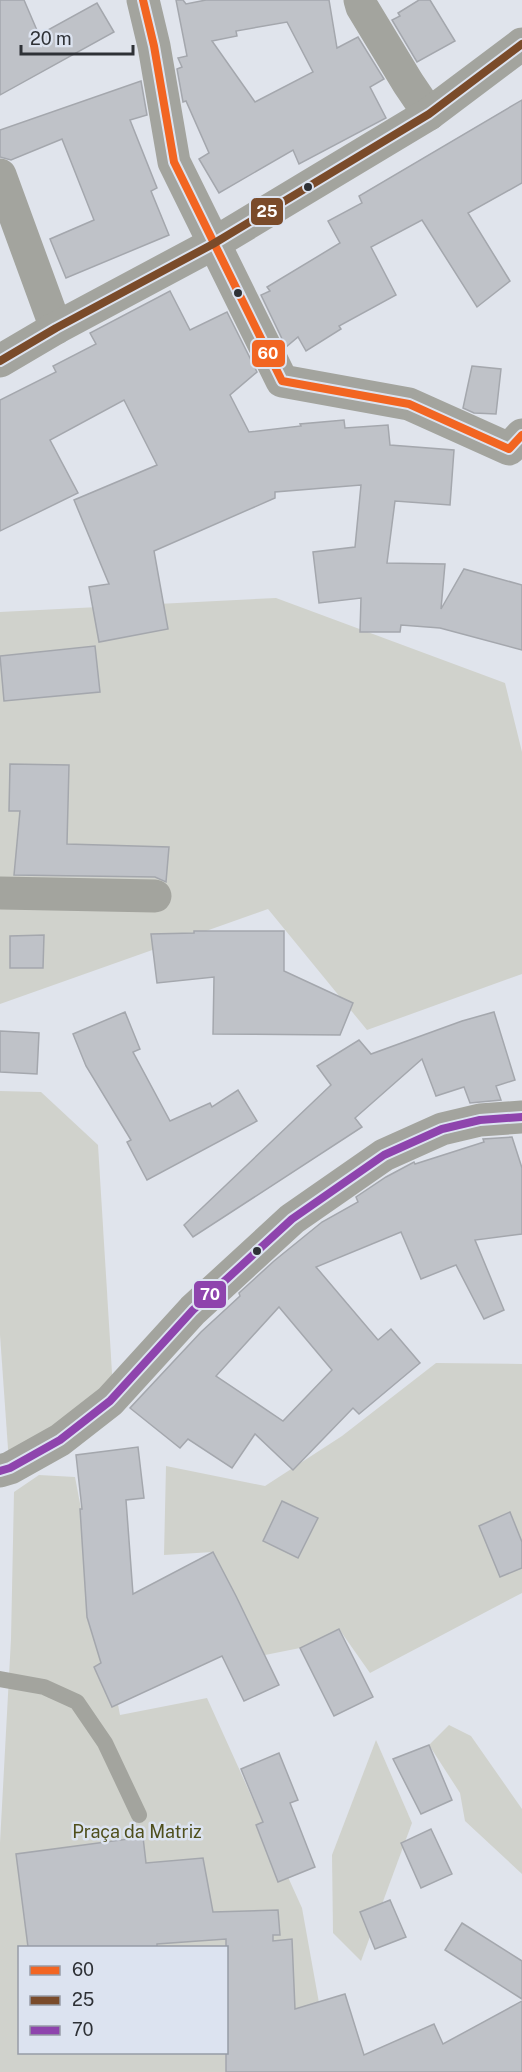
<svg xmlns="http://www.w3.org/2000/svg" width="522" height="2072" font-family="'Public Sans',sans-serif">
<rect width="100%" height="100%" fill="#e0e4ec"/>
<g fill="#d0d2cc" fill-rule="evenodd">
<polygon points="276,598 505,683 522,752 522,974 367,1030 268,909 0,1004 0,612"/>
<polygon points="0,1091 41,1092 98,1145 113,1389 9,1463 0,1335"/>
<polygon points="436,1363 522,1364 522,1593 370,1673 339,1629 300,1648 265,1655 213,1552 164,1555 166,1466 265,1486 342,1436"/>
<path d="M39,1475L75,1477L120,1715L207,1698L302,1908L328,2053L324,2072H0V1843L11,1639L14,1492ZM20,1948H226V2052H20Z"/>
<polygon points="449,1725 471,1736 522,1809 522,1874 465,1821 460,1793 429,1745"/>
<polygon points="376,1740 412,1823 361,1961 333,1933 332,1855"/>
</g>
<g fill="#bfc2c8" stroke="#a4a7ad" stroke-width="1.5" fill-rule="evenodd">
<polygon points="0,0 24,0 39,35 97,3 114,32 0,95"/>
<path d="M176,0H183L186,4L206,0H329L337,48L358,37L384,79L370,87L386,118L299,164L293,150L219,193L199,159L209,153L186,101L183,102L177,69L182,67L178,58L187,56ZM287,22L313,72L255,102L212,41L237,36L236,31Z"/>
<polygon points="419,0 430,0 455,41 417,62 392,20 400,16 398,13"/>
<polygon points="141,81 147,115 130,120 157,188 151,191 169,235 66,278 50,239 94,220 62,139 11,160 0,157 0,130"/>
<polygon points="522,100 522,183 468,213 510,281 477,307 422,220 371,247 396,295 339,326 341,329 306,351 298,337 286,347 261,295 270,291 267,287 340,243 328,221 362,203 359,196"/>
<polygon points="170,291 190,330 227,312 257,372 230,395 249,432 301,426 300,424 344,420 345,428 388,425 390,445 454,450 450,505 395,501 387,563 445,564 441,609 464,569 522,585 522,650 440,628 401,625 400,632 360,632 361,598 319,603 313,552 355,547 361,485 275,492 275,498 154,551 168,629 99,642 89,587 109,584 74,500 157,465 124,400 50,440 78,493 0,531 0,400 56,372 53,366 96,344 90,333"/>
<polygon points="472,366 501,369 496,414 474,413 463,408"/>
<polygon points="95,646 100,692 4,701 0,656"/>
<polygon points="10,764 69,765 67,844 169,847 166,882 155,877 14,875 20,811 9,811"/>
<polygon points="194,931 284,931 284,971 353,1003 340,1035 213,1034 214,977 157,983 151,934 194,933"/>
<polygon points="44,935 43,968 10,968 10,936"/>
<polygon points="125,1012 140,1049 133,1052 170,1121 210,1103 212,1107 238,1090 257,1121 147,1180 127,1142 131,1140 86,1066 73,1034"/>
<polygon points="494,1012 515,1080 496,1086 501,1100 470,1103 464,1087 436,1096 422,1059 355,1118 362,1127 193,1237 184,1225 331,1085 317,1066 359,1040 371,1054 462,1021"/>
<polygon points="0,1031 39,1033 37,1074 0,1072"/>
<path d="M512,1137L522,1168V1234L475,1240L504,1310L484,1319L456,1265L421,1279L401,1232L316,1267L378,1340L391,1329L420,1363L359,1414L353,1408L293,1470L255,1434L232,1468L188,1439L180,1448L130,1408L201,1332L240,1296L239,1293L274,1261L322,1222L358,1202L356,1197L386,1177L414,1162L415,1164L484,1142L483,1139ZM279,1307L332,1370L283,1421L216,1376Z"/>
<polygon points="138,1447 144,1498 126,1500 133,1594 213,1552 236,1596 279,1685 244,1701 222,1656 112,1707 94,1667 101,1663 87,1617 80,1509 82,1509 76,1455"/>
<polygon points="282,1501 318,1518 298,1558 263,1541"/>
<polygon points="510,1512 522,1542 522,1568 500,1577 479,1526"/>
<polygon points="339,1629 373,1697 334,1716 300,1648"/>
<polygon points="429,1745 452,1800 421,1814 393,1759"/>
<polygon points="279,1753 298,1800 290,1803 315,1867 278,1882 256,1825 263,1822 241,1769"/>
<polygon points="431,1829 452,1874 421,1888 401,1843"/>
<polygon points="143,1837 146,1863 203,1858 213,1912 278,1910 280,1935 273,1935 273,1941 292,1939 295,2009 345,1994 364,2055 434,2024 443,2044 522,2001 522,2072 226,2072 226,1939 157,1944 157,1947 28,1947 16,1854"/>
<polygon points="390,1900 406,1937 375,1949 360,1912"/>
<polygon points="462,1923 522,1961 522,1999 445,1950"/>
</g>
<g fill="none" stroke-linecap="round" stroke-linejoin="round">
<polyline stroke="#a3a49e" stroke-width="16" points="0,1679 44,1687 77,1702 105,1743 139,1815"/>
<g stroke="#a3a49e" stroke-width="33">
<polyline points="143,0 154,46 174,162 282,381 409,404 509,449 522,435"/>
<polyline points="360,0 362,7 408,83 429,114"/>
<polyline points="0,175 56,328"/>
<polyline points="0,361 56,328 213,244 429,114 522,44"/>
<polyline points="0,893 155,896"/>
<polyline points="0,1471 10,1468 60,1440 110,1401 193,1310 292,1219 384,1155 442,1129 480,1120 522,1117"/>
</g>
<defs>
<polyline id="bus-1" points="143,0 154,46 174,162 282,381 409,404 509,449 522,435"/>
<polyline id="bus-2" points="0,361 56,328 213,244 429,114 522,44"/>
<polyline id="bus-3" points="0,1471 10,1468 60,1440 110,1401 193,1310 292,1219 384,1155 442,1129 480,1120 522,1117"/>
</defs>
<use href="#bus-1" stroke="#dce3f0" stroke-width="12"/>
<use href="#bus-2" stroke="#dce3f0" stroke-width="12"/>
<use href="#bus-3" stroke="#dce3f0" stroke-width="12"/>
<use href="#bus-1" stroke="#f26522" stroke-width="8"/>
<use href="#bus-2" stroke="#7a4b2a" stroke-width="8"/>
<use href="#bus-3" stroke="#8e44ad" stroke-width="8"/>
</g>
<g fill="#2e3136" stroke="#dce3f0" stroke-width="2">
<circle cx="308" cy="187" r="5"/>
<circle cx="238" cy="293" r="5"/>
<circle cx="257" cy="1251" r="5"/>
</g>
<g text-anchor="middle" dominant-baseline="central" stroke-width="5" stroke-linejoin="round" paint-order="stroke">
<g font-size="18" fill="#4f4f1c" stroke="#dce3f0">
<text x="137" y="1831">Praça da Matriz</text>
</g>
</g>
<g stroke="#dce3f0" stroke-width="2">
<rect x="250" y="197" width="34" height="29" rx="6" fill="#7a4b2a"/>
<rect x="251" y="339" width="35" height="29" rx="6" fill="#f26522"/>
<rect x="193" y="1280" width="34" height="29" rx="6" fill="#8e44ad"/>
</g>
<g font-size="16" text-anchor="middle" font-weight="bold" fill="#fff">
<text x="267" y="217">25</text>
<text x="268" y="359">60</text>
<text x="210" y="1300">70</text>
</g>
<rect x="18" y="1946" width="210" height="108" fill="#dce3f0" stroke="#969ca6" stroke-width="1.5"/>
<rect x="30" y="1966" width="30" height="9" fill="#f26522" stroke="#969ca6" stroke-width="1.5"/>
<text x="72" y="1976" font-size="18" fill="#2e3136">60</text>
<rect x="30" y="1996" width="30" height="9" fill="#7a4b2a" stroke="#969ca6" stroke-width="1.5"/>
<text x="72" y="2006" font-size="18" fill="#2e3136">25</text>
<rect x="30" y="2026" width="30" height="9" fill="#8e44ad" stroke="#969ca6" stroke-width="1.5"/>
<text x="72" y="2036" font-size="18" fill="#2e3136">70</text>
<path d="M21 45v9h112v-9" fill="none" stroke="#2e3136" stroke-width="3"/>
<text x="30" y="45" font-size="18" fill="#2e3136" stroke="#dce3f0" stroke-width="4.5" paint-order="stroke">20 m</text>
</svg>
